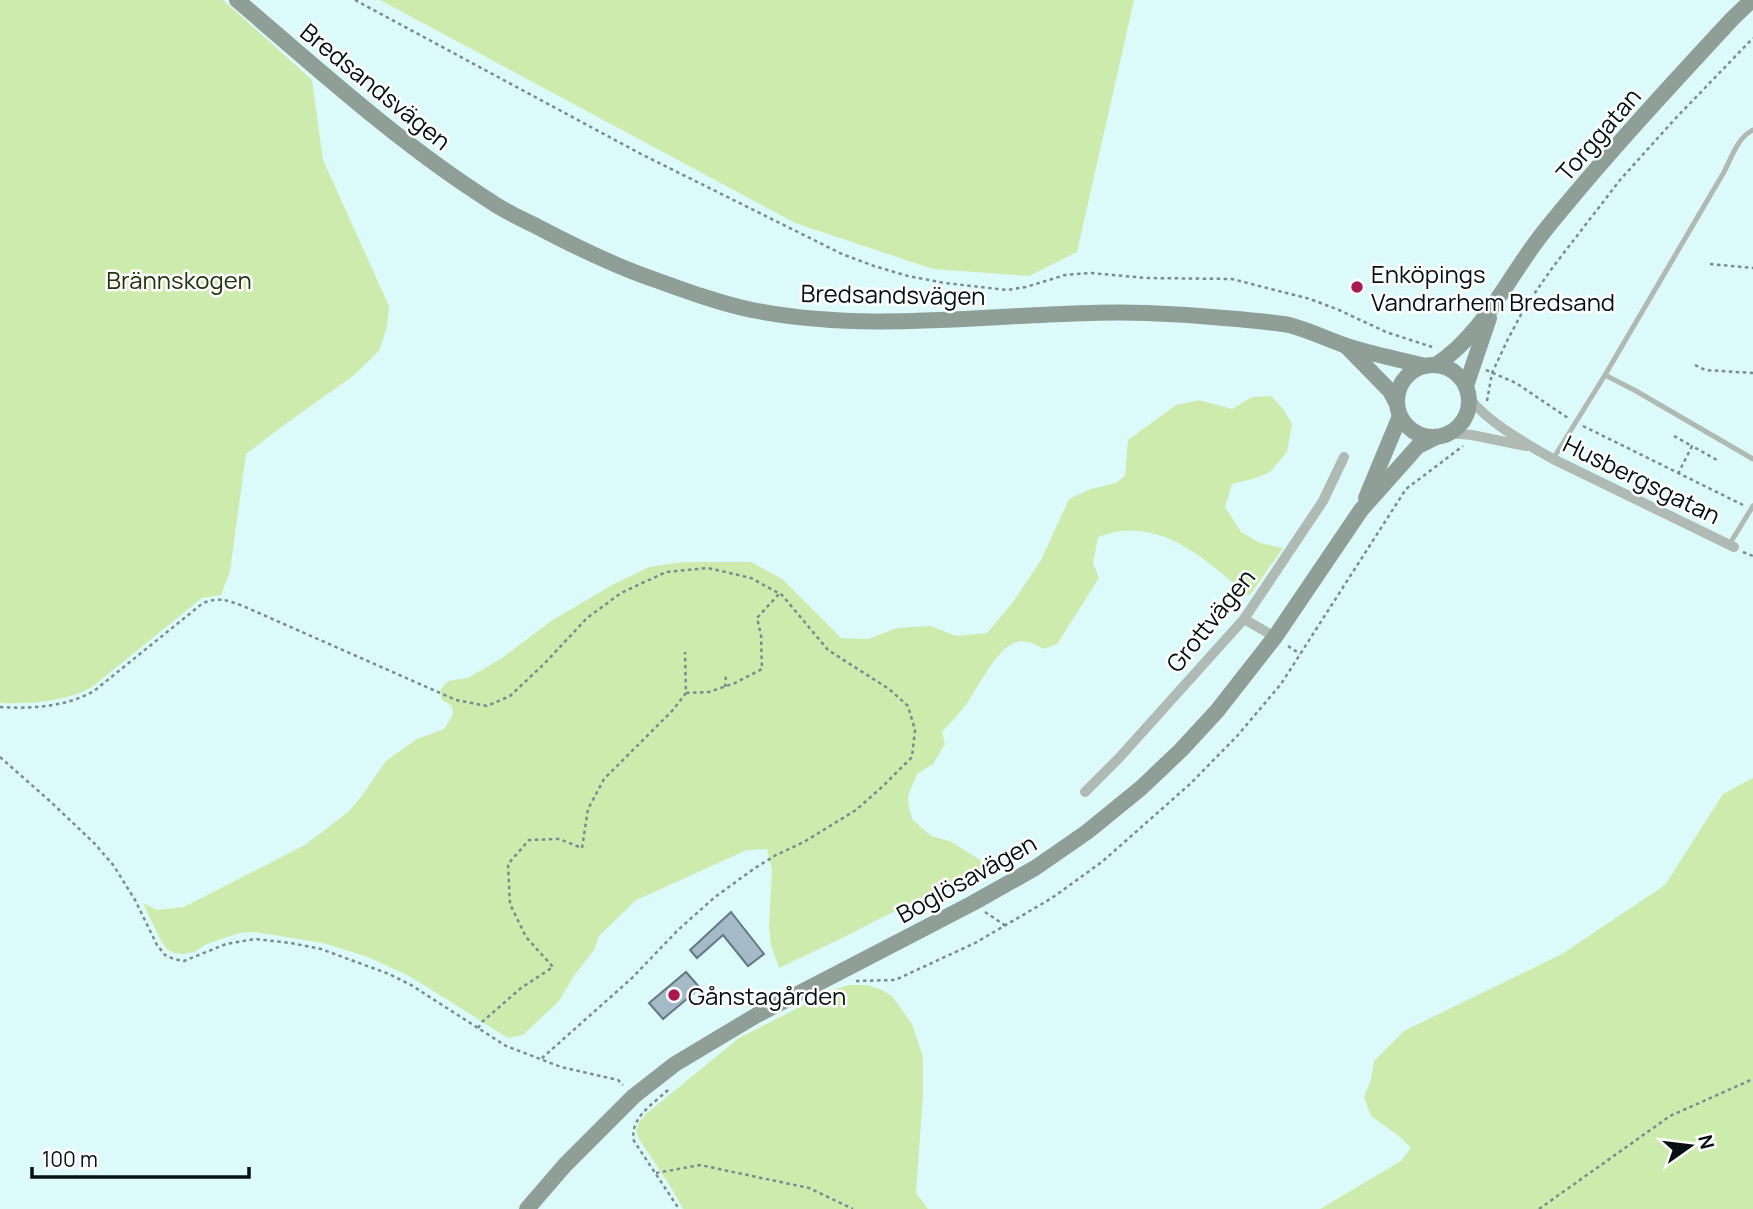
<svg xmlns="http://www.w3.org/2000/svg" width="1753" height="1209" font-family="Manrope,sans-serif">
<rect width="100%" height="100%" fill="#ddfafa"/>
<g fill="#ccebad">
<path d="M0,0H223L312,80L323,160L389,306L387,327L379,351L353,376L284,425L246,454L230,571L221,595L202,598L92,687C65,702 31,704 0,703Z"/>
<polygon points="380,0 1134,0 1077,252 1029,276 933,269 795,223"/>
<path d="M1271,396L1284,410L1292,424L1287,452L1270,472L1256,478L1232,484L1225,507L1241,532L1260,543L1283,548L1249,596C1212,566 1173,525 1120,531C1113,532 1105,535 1098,537L1093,563L1099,578L1057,644L1043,649C1034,643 1023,638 1012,644C995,652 976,691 965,706C958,715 950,723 942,732L945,744L933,764L917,774L908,796L909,809L913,820L931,836L950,841L980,860L983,871L970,882L956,881L938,889L844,937L779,968L771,945L769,927L772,870L767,849L747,850L636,900L599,936L594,950L573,977L559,1001L523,1035L508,1038L411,977L368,957L323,943L255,932L239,933L207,944L194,952L183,954L174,953L168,950L161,941L143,903L157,910L184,907L305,845L348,812L361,797L386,761L417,739L444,729L453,715L452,706L441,699V689L448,681L468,678L502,658L551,621L614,584L649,567L683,562H751L782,579L841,638L868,639L897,628L930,626L957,636L987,633L1013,602L1041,560L1069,499L1091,489L1116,483L1125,476L1128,440L1176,405L1199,400L1232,409L1252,397Z"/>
<polygon points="1753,778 1753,1209 1320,1209 1401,1161 1411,1148 1399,1136 1371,1116 1364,1097 1371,1080 1374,1061 1404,1031 1562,954 1665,885 1723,794"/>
<polygon points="849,985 867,985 882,990 892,996 912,1024 923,1057 923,1095 916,1193 928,1209 683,1209 672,1189 639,1139 636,1131 639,1122 646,1114 739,1038 835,989"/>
</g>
<g fill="#a4bbc7" stroke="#637883" stroke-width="2">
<polygon points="731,912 764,954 748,966 723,935 697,958 690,950"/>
<polygon points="686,972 700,988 663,1019 649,1003"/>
</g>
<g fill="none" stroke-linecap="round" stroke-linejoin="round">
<g stroke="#798d8d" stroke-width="2.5" stroke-dasharray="3.5 3.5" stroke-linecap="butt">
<polyline points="355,0 641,154 842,254 874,266 908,276 945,283 1007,290 1026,287 1065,275 1091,273 1146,278 1232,279 1310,299 1339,310 1386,332 1432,347"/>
<polyline points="1710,264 1753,268"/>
<polyline points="1695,365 1705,370 1753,373"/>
<polyline points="1486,370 1516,383 1568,418"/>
<polyline points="1487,401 1492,373 1508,339 1525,307 1553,267 1620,180 1674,120 1753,38"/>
<polyline points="1583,426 1743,505"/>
<polyline points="1674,436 1692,446"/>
<polyline points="1678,474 1692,446 1717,460"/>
<polyline points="1743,552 1753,556"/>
<polyline points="1288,646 1300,654"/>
<polyline points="725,687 726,675"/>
<polyline points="686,693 709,692 735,683 762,669 761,635 757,618 779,594"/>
<path d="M0,707C31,709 66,707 94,691L203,603C219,597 227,600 243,606L456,700L487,706L510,696L545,663L587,618L621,593L666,572L708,568L751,578L782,595L828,650L889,689L908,706L915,730L912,757L882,787L856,810L804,842L776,855L755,868L715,897L678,930L632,978L541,1059"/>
<polyline points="0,757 52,803 95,844 114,866 135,900 157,945 165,955 174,959 184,961 226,944 255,939 291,943 321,949 389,974 411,985 506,1046 561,1067 618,1080 623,1085"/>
<polyline points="985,912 1006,926"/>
<polyline points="856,981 895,980 975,943 1052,898 1103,861 1190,784 1238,735 1281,684 1406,489 1463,446"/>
<polyline points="478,1028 482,1022 521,988 553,967 526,937 510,904 508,864 529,840 559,839 582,848 588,809 604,779 672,711 686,693 685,652"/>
<path d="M668,1090C653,1104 629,1118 634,1141L679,1209"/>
<polyline points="656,1173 700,1165 809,1188 853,1209"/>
<polyline points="1539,1209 1670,1116 1753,1079"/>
</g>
<g stroke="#b0bab5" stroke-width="5">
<path d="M1605,375L1724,172C1732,157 1737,138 1753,130"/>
<polyline points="1553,459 1605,375 1636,391 1753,459"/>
<polyline points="1729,545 1753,506"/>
</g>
<g stroke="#b0bab5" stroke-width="10">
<path d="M1469,398C1489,423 1525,443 1553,459L1734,547"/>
<polyline points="1450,433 1472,435 1526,446"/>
<polyline points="1244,619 1275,637"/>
<polyline points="1085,792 1119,758 1244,619 1323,501 1344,457"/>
</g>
<g stroke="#8f9e97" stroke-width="16">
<path d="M237,0C319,70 399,143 490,201C504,211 520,218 536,226C574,246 612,265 653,279C686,291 719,303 752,310C882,336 1016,309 1147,313C1177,314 1207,316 1237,319C1254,321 1272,322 1289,325C1308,330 1325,338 1344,345C1370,354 1398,359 1425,366"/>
<polyline points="1347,347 1390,391 1397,404"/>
<circle cx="1433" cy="401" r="36"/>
<path d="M1436,365C1486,332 1509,274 1546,229C1605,156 1669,87 1733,18L1752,0"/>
<polyline points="1466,386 1489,318"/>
<polyline points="1366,498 1400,416"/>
<polyline points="527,1209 565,1165 634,1096 675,1064 757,1015 973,903 1035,868 1087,832 1141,788 1181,750 1217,711 1275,637 1361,510 1418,446 1436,437"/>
</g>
</g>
<g fill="#aa1950" stroke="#fff" stroke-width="2.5">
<circle cx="1357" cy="287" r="7"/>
<circle cx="674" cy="995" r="7"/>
</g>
<g text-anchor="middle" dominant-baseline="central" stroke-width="5" stroke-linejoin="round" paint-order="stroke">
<g font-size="24" fill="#061010" stroke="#fff">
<text transform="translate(376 86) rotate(39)">Bredsandsvägen</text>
<text transform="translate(1598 134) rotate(-49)">Torggatan</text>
<text transform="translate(893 294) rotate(1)">Bredsandsvägen</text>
<text transform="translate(1642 479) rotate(26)">Husbergsgatan</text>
<text transform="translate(1210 620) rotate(-51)">Grottvägen</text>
<text transform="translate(966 878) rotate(-29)">Boglösavägen</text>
</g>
<g font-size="24" fill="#061010" stroke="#fff" text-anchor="start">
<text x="1371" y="273">Enköpings<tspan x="1371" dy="28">Vandrarhem Bredsand</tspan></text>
<text x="688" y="995">Gånstagården</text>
</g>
<g font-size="24" fill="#233310" stroke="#fff">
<text x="179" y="279">Brännskogen</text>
</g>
</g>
<g transform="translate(1690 1146) rotate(76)" stroke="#ffffff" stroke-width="5" paint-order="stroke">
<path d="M0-5L12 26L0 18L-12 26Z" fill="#061010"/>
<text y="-10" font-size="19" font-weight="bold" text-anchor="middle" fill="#061010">N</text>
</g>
<path d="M32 1167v10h217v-10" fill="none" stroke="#061010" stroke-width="3.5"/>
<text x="42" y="1167" font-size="21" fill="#061010" stroke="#ffffff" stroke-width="5" paint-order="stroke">100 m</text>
</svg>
